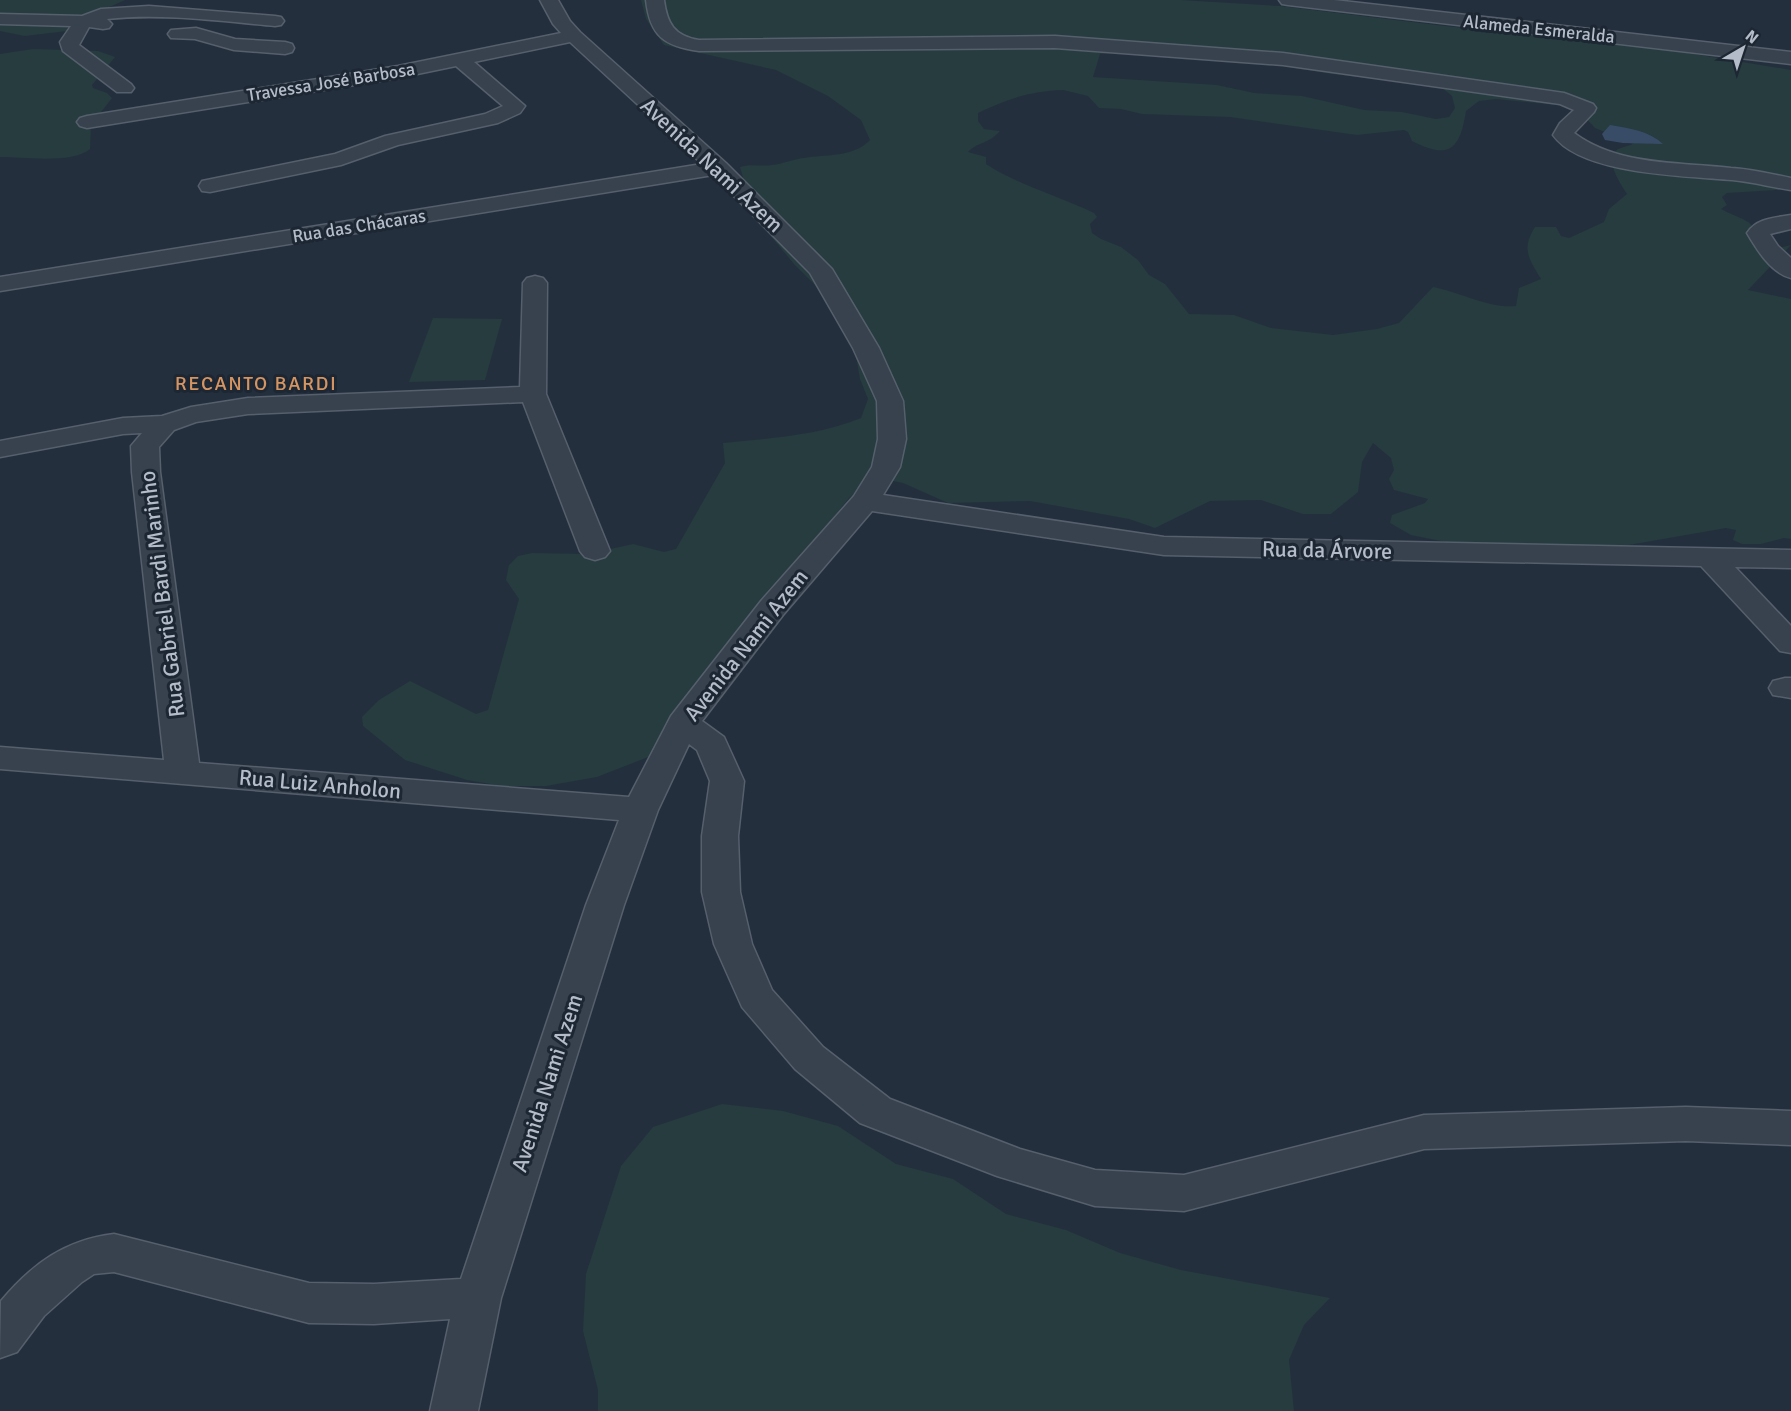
<svg xmlns="http://www.w3.org/2000/svg" width="1791" height="1411" font-family="Signika,sans-serif">
<rect width="100%" height="100%" fill="#242f3e"/>
<g fill="#263c3f" fill-rule="evenodd">
<polygon points="0,0 125,0 103,10 68,17 67,31 25,36 0,31"/>
<path d="M641,0H1181L1280,6L1445,26L1652,47L1791,70V189L1727,193L1722,197L1727,205L1721,209C1730,214 1740,217 1748,222C1766,235 1762,254 1791,245L1748,290L1791,299V539L1784,538L1761,544H1742L1733,540L1736,530L1726,528L1623,546L1546,547L1456,544L1411,535L1390,523L1392,515L1425,503L1428,499L1394,490L1389,479L1394,470L1391,458L1373,443L1362,462L1358,492L1331,514H1303L1261,500L1210,501L1155,528L1129,519L1030,501L948,503L903,483L874,477L849,498L794,567L769,589L656,754L597,777L546,786H502L467,780L405,760L363,726L362,717L379,700L410,681L476,714L488,710L519,599L506,580L509,565L518,556L532,553L588,554L633,544L664,552L676,549L725,463L723,443C770,438 817,436 861,418L868,399L860,379L854,344L824,294L794,264L770,235L744,181L740,167C751,163 761,167 772,165C783,164 793,159 804,158C826,154 853,158 870,140L861,120L828,96L776,70L664,45L646,19ZM1118,52L1258,62L1332,74L1440,86L1452,96L1455,108L1449,117L1436,119L1402,112L1364,110L1302,96L1254,93L1217,85L1093,77L1100,54ZM1063,90L1088,96L1099,108L1121,109L1142,114L1230,117L1357,135L1404,130L1408,132L1412,141C1449,160 1460,150 1466,111L1479,101L1496,99L1575,107L1595,128L1633,144C1629,146 1622,147 1618,149C1603,160 1621,184 1627,194L1609,209L1604,222L1569,238L1561,236L1556,227H1535C1521,249 1529,259 1541,279L1519,288L1516,306C1490,309 1460,292 1433,287L1399,323L1377,329L1333,335L1271,328L1234,315L1189,314L1165,284L1149,275L1138,260L1121,247L1101,239L1092,233L1090,224L1097,217L1094,213C1059,196 1018,185 986,164V157L968,152C979,141 987,145 1000,131L984,129L978,121V113C1007,99 1031,91 1063,90Z"/>
<path d="M33,49L98,51L115,57L92,85L93,88L107,93L112,98L91,125L90,149C72,164 25,157 0,157V54Z"/>
<polygon points="433,318 502,319 485,380 409,382"/>
<polygon points="722,1104 783,1111 838,1126 896,1164 953,1179 1006,1214 1066,1230 1120,1253 1181,1270 1330,1298 1304,1325 1289,1360 1294,1411 598,1411 598,1390 583,1331 586,1274 621,1166 653,1127"/>
</g>
<path fill="#394c67" d="M1610,125C1629,128 1649,131 1663,144L1623,143L1605,140L1602,134Z"/>
<g fill="none" stroke-linecap="round" stroke-linejoin="round">
<defs>
<g id="minor">
<path d="M540,0H558L570,21L580,32L726,163L832,269L879,348L903,401L906,439L900,467L883,495L1164,537L1791,550V568L1735,567L1791,626V653L1780,651L1701,566L1164,555L872,511L783,615L702,721L724,737L744,781L738,836L740,892L752,944L772,990L823,1047L890,1099L1020,1149L1095,1170L1184,1175L1424,1115L1686,1107L1791,1111V1145L1686,1141L1424,1149L1184,1211L1095,1206L997,1176L860,1123L795,1069L742,1007L714,944L702,892V836L710,781L697,750L689,744L658,810L624,905L501,1298L478,1411H430L450,1319L374,1324L309,1323L114,1272L94,1274L82,1282L44,1316L17,1352L0,1358L1,1301C32,1264 65,1240 114,1234L309,1283L374,1284L461,1279L586,905L619,820L0,769V747L164,760L132,472L131,446L142,433L123,434L0,457V441L123,418L162,416L191,407L248,398L520,387L523,283L527,278L535,276L543,278L547,283L546,394L610,551L605,557L595,560L585,557L580,551L523,402L248,414L196,422L174,430L159,447L160,472L199,763L629,797L671,716L761,601L854,496L872,467L878,439L877,401L853,348L810,273L713,175L0,291V277L702,164L570,42L474,62L525,106L520,113L498,123L398,145L341,165L210,192L202,191L199,186L202,181L335,154L385,136L485,114L503,106L456,66L398,78L87,128L80,126L77,122L80,118L87,116L398,66L561,33L553,24Z"/>
<path d="M646,0H664C667,23 674,36 699,40L1055,36L1283,53L1564,93L1593,104L1596,108L1594,112L1574,133C1618,166 1679,162 1731,168C1751,169 1771,174 1791,178V190C1771,187 1752,182 1732,180C1687,176 1581,175 1553,135L1560,123L1574,110L1560,104L1283,65L1055,48L699,51C664,46 650,36 646,0Z"/>
<polygon points="1279,0 1334,0 1791,52 1791,64 1288,5 1282,4"/>
<path d="M149,6L275,16L281,17L284,21L281,25L275,26C219,21 162,13 107,19L112,24L109,28L103,29L89,27L79,45L131,84L134,88L131,92H117L63,51L60,42L71,26L0,24V14L82,16L101,9Z"/>
<polygon points="196,28 235,39 285,42 292,44 294,48 292,52 285,54 234,50 195,39 171,38 168,34 171,30"/>
<path d="M1791,215V229L1770,234L1778,246L1791,258V278C1771,273 1757,250 1747,233C1757,218 1774,218 1791,215Z"/>
<polygon points="1785,678 1791,678 1791,698 1773,695 1769,688 1773,681"/>
</g>
</defs>
<use href="#minor" stroke="#565f6c" stroke-width="3"/>
<use href="#minor" fill="#38414e" fill-rule="evenodd"/>
</g>
<g text-anchor="middle" dominant-baseline="central" stroke-width="6" stroke-linejoin="round" paint-order="stroke">
<g font-size="18" fill="#b4bcc9" stroke="#1d2633">
<text transform="translate(1539 29) rotate(6)">Alameda Esmeralda</text>
<text transform="translate(331 82) rotate(-9)">Travessa José Barbosa</text>
<text transform="translate(359 226) rotate(-9)">Rua das Chácaras</text>
</g>
<g font-size="20" letter-spacing="1.5" fill="#d59563" stroke="#1d2633">
<text x="256" y="383">RECANTO BARDI</text>
</g>
<g font-size="22" fill="#b4bcc9" stroke="#1d2633">
<text transform="translate(712 165) rotate(43)">Avenida Nami Azem</text>
<text transform="translate(1327 550) rotate(1)">Rua da Árvore</text>
<text transform="translate(162 594) rotate(-97)">Rua Gabriel Bardi Marinho</text>
<text transform="translate(746 645) rotate(-52)">Avenida Nami Azem</text>
<text transform="translate(320 784) rotate(5)">Rua Luiz Anholon</text>
<text transform="translate(547 1083) rotate(-72)">Avenida Nami Azem</text>
</g>
</g>
<g transform="translate(1743 48) rotate(39)" stroke="#1d2633" stroke-width="4.5" paint-order="stroke">
<path d="M0-4.5L10 22L0 15L-10 22Z" fill="#b4bcc9"/>
<text y="-9" font-size="16" font-weight="bold" text-anchor="middle" fill="#b4bcc9">N</text>
</g>
</svg>
